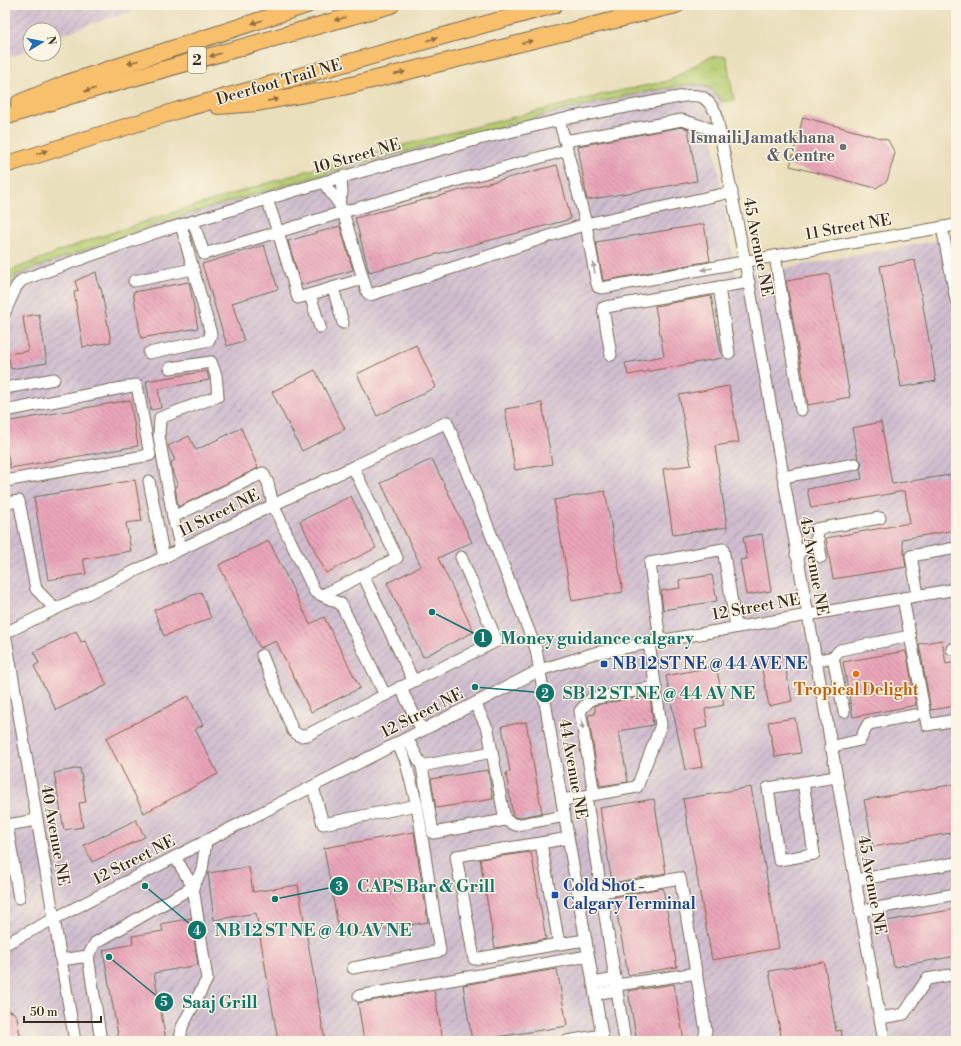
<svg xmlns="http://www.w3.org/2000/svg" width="961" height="1046" font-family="'Libre Bodoni',serif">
<defs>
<pattern id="industrial-furrows" width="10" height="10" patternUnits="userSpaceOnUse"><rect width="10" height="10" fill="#cfbdce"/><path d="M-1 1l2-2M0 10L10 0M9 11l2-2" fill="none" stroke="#a99aa7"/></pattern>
<pattern id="park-crowns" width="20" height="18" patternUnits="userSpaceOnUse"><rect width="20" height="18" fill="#b6cd72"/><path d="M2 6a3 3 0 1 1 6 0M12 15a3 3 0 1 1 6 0" fill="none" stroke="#9db062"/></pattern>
<pattern id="building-back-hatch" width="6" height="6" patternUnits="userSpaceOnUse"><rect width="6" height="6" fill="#eaa5ba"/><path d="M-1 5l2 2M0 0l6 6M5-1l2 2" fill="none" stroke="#bf8797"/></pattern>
</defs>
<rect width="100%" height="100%" fill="#fcf5e5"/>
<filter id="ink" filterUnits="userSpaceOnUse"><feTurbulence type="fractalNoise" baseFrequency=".025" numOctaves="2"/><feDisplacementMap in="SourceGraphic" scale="8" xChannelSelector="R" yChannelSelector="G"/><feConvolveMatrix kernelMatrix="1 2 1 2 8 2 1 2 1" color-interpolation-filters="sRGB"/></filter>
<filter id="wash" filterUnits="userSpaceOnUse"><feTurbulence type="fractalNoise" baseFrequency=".012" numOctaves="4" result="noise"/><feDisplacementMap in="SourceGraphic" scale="16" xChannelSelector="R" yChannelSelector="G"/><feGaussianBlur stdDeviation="0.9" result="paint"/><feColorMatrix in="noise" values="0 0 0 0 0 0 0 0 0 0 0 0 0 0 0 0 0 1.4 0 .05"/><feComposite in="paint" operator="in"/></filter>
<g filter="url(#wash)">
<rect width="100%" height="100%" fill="#eadfbc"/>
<g fill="url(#industrial-furrows)">
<polygon points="5,5 153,5 84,26 54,38 54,30 30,30 30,49 5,59"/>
<polygon points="691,84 710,88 723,102 711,126 736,277 956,237 956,1041 5,1041 5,294 15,276 160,223 373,160 557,112 644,92"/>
</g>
<polygon fill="url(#park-crowns)" stroke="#787c48" points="726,56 734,100 723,102 710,88 691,84 644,92 557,112 373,160 262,192 160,223 26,271 15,276 5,294 5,273 75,245 162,216 336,162 605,94 668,81 709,57"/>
<g id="blocks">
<g fill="url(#building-back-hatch)">
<polygon points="803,117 888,140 895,153 887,181 876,188 790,166"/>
<polygon points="682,127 688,129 697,181 587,200 578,146"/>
<polygon points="557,165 571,219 369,272 355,218"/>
<polygon points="704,224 710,261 603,281 596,242"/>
<polygon points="340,226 353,270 301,285 288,241"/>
<polygon points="264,245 278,289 232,303 244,341 227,346 202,264"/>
<polygon points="915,260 936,381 901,387 880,266"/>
<polygon points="96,272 99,287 101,288 111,342 83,347 74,292 78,291 75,281"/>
<polygon points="829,274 850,397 808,405 786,281"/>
<polygon points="189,282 198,328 141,338 133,292"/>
<polygon points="711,296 722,358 628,375 625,363 664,356 655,306"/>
<polygon points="39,314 47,363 11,369 8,354 28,351 23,317"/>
<polygon points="416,345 436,387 377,416 357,374"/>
<polygon points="315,370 345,429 302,451 272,392"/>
<polygon points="207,371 209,380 158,389 161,408 151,410 146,381"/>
<polygon points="729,386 739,442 715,446 727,527 673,535 663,469 691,465 679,395"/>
<polygon points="130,400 138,446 10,468 5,439 5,422"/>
<polygon points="542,403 552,464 515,470 505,409"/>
<polygon points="881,422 892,484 956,474 956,530 902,539 906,567 833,579 826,538 910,523 905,491 811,508 807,489 862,479 860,469 862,463 858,458 852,428"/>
<polygon points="241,428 258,468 178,507 175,486 178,485 173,474 171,462 175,460 168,446 189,436 196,450"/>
<polygon points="432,459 472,542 438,558 474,632 423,657 387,583 421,566 381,483"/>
<polygon points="135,480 142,521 126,523 131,551 83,559 86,574 48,580 34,497"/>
<polygon points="605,491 623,592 572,601 554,500"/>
<polygon points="351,496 376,548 326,573 300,521"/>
<polygon points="762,534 771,591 746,595 740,560 747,559 743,537"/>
<polygon points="269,541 310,624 324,617 360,688 311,712 276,641 260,648 219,565"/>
<polygon points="712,575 717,601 663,610 661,591 680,588 679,580"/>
<polygon points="201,592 211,618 164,636 154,610"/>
<polygon points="76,631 81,642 85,641 107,685 56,710 34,666 39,663 34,652"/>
<polygon points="942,640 946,664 956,662 956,706 931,710 919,644"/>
<polygon points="906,651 916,705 853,717 843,662"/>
<polygon points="783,655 792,701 769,706 760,659"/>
<polygon points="716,666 724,705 705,709 708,727 695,730 702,767 685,770 666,676"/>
<polygon points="650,695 653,725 619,731 628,782 600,786 588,715 595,714 595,705"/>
<polygon points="188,696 203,725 195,729 218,774 144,813 106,738"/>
<polygon points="795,718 801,753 775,757 768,722"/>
<polygon points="526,722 542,813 517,818 513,816 506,773 510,772 502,726"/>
<polygon points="80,768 86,802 79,803 83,827 64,830 54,773"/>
<polygon points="488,770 493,799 436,808 431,779"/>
<polygon points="956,784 956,832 873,847 864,800"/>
<polygon points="751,787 779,948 712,960 683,799"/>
<polygon points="654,799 666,873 612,883 600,808"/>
<polygon points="136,820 145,837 92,862 84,845"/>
<polygon points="414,832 428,922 340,937 324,848"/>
<polygon points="531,852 546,939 495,948 480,859"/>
<polygon points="249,867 253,892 298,885 325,1041 278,1041 256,913 214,920 208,873"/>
<polygon points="663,888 677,967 628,975 614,897"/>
<polygon points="956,909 956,956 894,967 886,921"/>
<polygon points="191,918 198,965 154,973 166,1041 119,1041 103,950 133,944 132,936 163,931 161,924"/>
<polygon points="824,962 836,1031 841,1030 843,1041 782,1041 769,971"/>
<polygon points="557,969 567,1026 472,1041 463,985"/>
<polygon points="674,984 684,1041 637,1041 628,991"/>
<polygon points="434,990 443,1041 364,1041 358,1003"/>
<polygon points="5,1010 13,1012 17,1017 21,1041 5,1041"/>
</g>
</g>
</g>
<g filter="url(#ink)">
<use href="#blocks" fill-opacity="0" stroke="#786955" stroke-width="1"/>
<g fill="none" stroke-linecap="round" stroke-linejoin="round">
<defs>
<g id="minor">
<polyline points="559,120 567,148"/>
<polyline points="565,141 682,120 720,132"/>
<polyline points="732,192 586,224 370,295 367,292 343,212 567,150 586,224 596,280 598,287 602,288 775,256 956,225"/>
<path d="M267,199L278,232L343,212C339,200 329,193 324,182"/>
<polyline points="339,202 342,193 341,177"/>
<polyline points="193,221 204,254 278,232 298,298 363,279"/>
<polyline points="942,227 956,300"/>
<polyline points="775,256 801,410"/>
<polyline points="134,281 193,269"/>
<polyline points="719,287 729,353"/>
<polyline points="333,288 343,323"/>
<polyline points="310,295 320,327"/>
<path d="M5,312L16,287L22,280L154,233L324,182L479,139L568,118L684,96C703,94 706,97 716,113L745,262L884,1041"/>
<polyline points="149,353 209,340 211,334 181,225"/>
<polyline points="611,355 603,308 606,307 749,282"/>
<polyline points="170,368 211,362 216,375 218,396 160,418 159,436 173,517"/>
<polyline points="5,388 54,379"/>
<polyline points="5,411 137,385 150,455 5,481"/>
<polyline points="783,477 855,464"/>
<polyline points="149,481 164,558"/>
<polyline points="5,503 19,501 36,589 55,609"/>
<polyline points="181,549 173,517 263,473 268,483 273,505 315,592 341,604 385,695 497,641 461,557"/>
<polyline points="796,555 818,539"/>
<polyline points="821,557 816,529 880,518"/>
<polyline points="363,575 413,680"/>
<polyline points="323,595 397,558 353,467"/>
<polyline points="918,595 911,556 956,548"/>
<polyline points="903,598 927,725 956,720"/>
<polyline points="5,633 447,422 536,649 603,1041"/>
<polyline points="5,633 75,1041"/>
<polyline points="660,641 650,563 723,549 736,627"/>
<polyline points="952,649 956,648"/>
<polyline points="262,655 293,731 300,736 307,735 385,695"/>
<polyline points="833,657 844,712"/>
<polyline points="815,661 833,657 840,650 910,636"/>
<polyline points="400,687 422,730"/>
<polyline points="407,738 422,766 492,752 488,730 475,703"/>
<polyline points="830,747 860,740 868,724 915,715"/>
<polyline points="422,766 433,833 505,820 492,752"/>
<polyline points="803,782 814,854 779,860 768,788 836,777"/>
<polyline points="313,787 323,824 417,805 405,759 397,743"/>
<polyline points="594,794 580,711 591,699 656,687"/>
<polyline points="586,796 637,787 661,725 649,643"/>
<polyline points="562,800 586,796 625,1041"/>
<polyline points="505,820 516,825 565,816"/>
<polyline points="568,838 541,843 559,944 586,940"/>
<polyline points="541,843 456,856 474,959 559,944"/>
<polyline points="855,880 956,863"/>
<polyline points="578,896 680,878 706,1031 703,1041"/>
<polyline points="19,898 7,825 37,820"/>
<polyline points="860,911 956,894"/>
<polyline points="5,944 540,670 595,653 665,640 956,589"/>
<polyline points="88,956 95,943 193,887 175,857"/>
<polyline points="61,960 88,956 101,1041"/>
<polyline points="353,968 440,951 417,805"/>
<polyline points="593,983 616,979"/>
<polyline points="617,985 697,973"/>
<polyline points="595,994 617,990"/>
<polyline points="359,996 588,956"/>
<polyline points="880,1018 904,1014 927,979 956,974"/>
<polyline points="180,1041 182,1027 207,979 193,887 202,870 206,841"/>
<polyline points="567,1041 602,1035"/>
</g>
<g id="highway">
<polyline points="19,103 67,83 307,5"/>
<polyline points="218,106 257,103 343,87 676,5"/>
<polyline points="5,117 73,95 391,5"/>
<polyline points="5,165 179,110 554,5"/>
</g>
</defs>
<use href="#minor" stroke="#786955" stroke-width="13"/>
<use href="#highway" stroke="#786955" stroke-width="18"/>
<use href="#minor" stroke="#fff" stroke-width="11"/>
<use href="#highway" stroke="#f8bf6c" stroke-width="16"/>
</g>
<defs><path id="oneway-solid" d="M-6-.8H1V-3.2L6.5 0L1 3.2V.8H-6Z"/></defs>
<g fill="#906d41">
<use href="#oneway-solid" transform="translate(340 19) rotate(164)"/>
<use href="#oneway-solid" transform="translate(257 22) rotate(162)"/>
<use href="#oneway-solid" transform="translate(432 39) rotate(-16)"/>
<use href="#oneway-solid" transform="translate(527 42) rotate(-14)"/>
<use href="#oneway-solid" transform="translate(215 55) rotate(164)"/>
<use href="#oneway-solid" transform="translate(133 62) rotate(162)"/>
<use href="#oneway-solid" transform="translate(400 73) rotate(-14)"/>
<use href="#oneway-solid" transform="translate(90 90) rotate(164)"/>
<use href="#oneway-solid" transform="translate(273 100) rotate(-11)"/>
<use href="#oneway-solid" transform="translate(42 152) rotate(-19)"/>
</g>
<g fill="#a79f9a">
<use href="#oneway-solid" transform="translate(594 268) rotate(-100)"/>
<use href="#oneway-solid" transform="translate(707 269) rotate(170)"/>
<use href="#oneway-solid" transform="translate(582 724) rotate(81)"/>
</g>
</g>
<circle fill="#6b7280" stroke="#fcf5e5" stroke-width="1.5" cx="843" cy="147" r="4"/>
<g fill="#1a4fb4" stroke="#fcf5e5" stroke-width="1.5">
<rect x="600" y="660" width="8" height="8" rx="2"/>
<rect x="551" y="891" width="8" height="8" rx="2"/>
</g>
<circle fill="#e8710a" stroke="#fcf5e5" stroke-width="1.5" cx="856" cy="674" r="4"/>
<g text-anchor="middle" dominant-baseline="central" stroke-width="3" stroke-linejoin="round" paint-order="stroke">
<rect fill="#fcf5e5" stroke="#75675a" stroke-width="1" x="188" y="47" width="18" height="26" rx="3"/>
<g font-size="15" font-weight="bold" fill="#3b2a1e">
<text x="197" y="60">2</text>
</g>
<g font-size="16" fill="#3b2a1e" stroke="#fcf5e5">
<text transform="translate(279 82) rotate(-16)">Deerfoot Trail NE</text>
<text transform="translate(357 156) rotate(-16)">10 Street NE</text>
<text transform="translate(848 227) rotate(-10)">11 Street NE</text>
<text transform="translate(758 247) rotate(79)">45 Avenue NE</text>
<text transform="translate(219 513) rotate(-26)">11 Street NE</text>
<text transform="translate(814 566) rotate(80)">45 Avenue NE</text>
<text transform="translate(756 607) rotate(-10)">12 Street NE</text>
<text transform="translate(422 713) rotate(-27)">12 Street NE</text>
<text transform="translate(573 769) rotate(80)">44 Avenue NE</text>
<text transform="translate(55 835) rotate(80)">40 Avenue NE</text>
<text transform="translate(134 860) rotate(-27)">12 Street NE</text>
<text transform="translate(872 885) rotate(80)">45 Avenue NE</text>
</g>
<g font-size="16" font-weight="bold" fill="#5b616d" stroke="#fcf5e5" text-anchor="end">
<text x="835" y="138">Ismaili Jamatkhana<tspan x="835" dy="18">&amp; Centre</tspan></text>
</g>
<g font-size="16" font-weight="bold" fill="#164399" stroke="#fcf5e5" text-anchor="start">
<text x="612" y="664">NB 12 ST NE @ 44 AVE NE</text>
<text x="563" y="886">Cold Shot -<tspan x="563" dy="18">Calgary Terminal</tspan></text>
</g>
<g font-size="16" font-weight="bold" fill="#c56008" stroke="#fcf5e5">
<text x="856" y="690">Tropical Delight</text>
</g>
</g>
<path fill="none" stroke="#0f766e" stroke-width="1.5" d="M432 612L483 638M475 687L545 693M275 899L339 886M145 886L197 930M109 957L164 1002"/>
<g fill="#0f766e" stroke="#fcf5e5" stroke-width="1.5">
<circle cx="432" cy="612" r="4"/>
<circle cx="475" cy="687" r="4"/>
<circle cx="275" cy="899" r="4"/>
<circle cx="145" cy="886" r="4"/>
<circle cx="109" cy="957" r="4"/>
<circle cx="483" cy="638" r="10"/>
<circle cx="545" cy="693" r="10"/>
<circle cx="339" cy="886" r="10"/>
<circle cx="197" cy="930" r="10"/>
<circle cx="164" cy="1002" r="10"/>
</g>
<g font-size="12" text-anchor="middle" font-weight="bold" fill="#fff">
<text x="483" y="642">1</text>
<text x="545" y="698">2</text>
<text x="339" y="891">3</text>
<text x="197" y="935">4</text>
<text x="164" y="1006">5</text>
</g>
<g font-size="17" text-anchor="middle" font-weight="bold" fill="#0f766e" stroke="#fcf5e5" stroke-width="3" stroke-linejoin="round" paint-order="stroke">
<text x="597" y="644">Money guidance calgary</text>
<text x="659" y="699">SB 12 ST NE @ 44 AV NE</text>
<text x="426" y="892">CAPS Bar &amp; Grill</text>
<text x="313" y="936">NB 12 ST NE @ 40 AV NE</text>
<text x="220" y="1008">Saaj Grill</text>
</g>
<rect width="961" height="1046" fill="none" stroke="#fcf5e5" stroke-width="20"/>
<g transform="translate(42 42) rotate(80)"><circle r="19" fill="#fcf5e5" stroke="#afa495"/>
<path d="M0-3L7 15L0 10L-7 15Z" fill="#1f6fb2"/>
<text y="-6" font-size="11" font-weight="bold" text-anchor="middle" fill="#3b2a1e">N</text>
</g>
<path d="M24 1016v6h77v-6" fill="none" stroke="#3b2a1e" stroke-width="2"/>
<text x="30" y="1016" font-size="12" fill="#3b2a1e" stroke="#fcf5e5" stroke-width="3" paint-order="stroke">50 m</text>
</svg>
